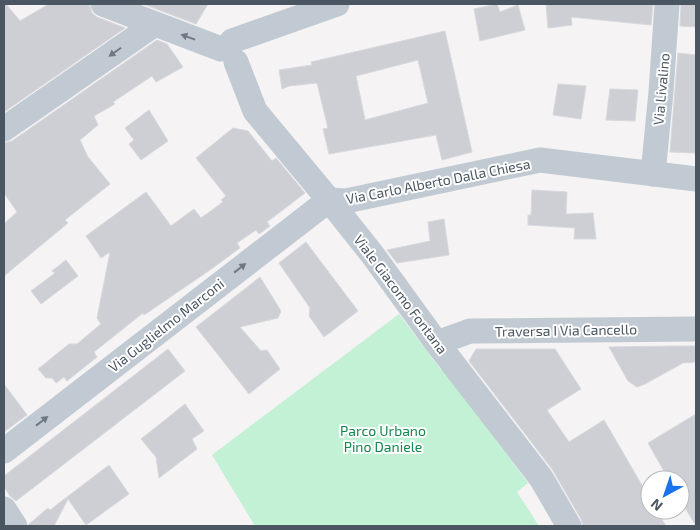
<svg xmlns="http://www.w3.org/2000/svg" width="700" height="530" font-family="'Exo 2',sans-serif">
<rect width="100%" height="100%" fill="#f5f3f3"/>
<polygon fill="#c3f1d5" points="399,314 441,370 443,369 528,483 517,492 539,526 255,526 212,455"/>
<g fill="#cdcfd5" stroke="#d7d9de" fill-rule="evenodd">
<polygon points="4,4 6,4 20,21 49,4 89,4 92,13 97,17 125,28 4,112"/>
<polygon points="143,4 208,4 196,24"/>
<polygon points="497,4 500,12 518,5 525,30 480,41 474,9"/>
<polygon points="546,4 653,4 651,25 571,17 572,25 548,28"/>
<polygon points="681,4 696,4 696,27 680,26"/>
<path d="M445,31L472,152L442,160L436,135L329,154L323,129L328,128L317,83L289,86L282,89L279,70L312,65L311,62ZM418,60L428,103L365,120L356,76Z"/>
<polygon points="157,40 167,44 183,67 156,82 152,76 113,102 115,104 94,116 98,125 80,140 88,157 110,184 65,220 68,223 4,276 4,224 17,212 4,193 4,143 12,141"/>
<polygon points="678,53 696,55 696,153 670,152"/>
<polygon points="558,84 586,86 581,119 553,115"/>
<polygon points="610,89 638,90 635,121 606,120"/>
<polygon points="149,110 168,141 141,160 129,144 134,140 125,128"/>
<polygon points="233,128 248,131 272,161 276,158 305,193 267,222 270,226 259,234 256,230 237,243 240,248 210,270 144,315 143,313 94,352 97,357 67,381 64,377 56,383 52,378 46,378 38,369 69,344 77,344 101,324 97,318 110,252 101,258 86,236 146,192 171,226 194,209 201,218 223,202 221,200 226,196 196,158"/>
<polygon points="532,190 567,192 566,214 593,213 596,239 574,239 575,228 528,225 528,215 531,215"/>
<polygon points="444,219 449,255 397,263 387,250 430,241 428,222"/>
<polygon points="306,242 358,311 324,337 309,316 310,308 279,263"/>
<polygon points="66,260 78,276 41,304 31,291 55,273 52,271"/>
<polygon points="260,277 281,311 278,318 240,327 261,351 267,350 280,369 249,394 196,327"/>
<polygon points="672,346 696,346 696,362 683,363 645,384 637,387 628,381 609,347"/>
<polygon points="168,349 185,371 16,501 10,496 4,487 4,476"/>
<polygon points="476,349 555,349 581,389 547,410 569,442 604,420 650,499 650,510 656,510 666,526 583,526 581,519 552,469 469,361"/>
<polygon points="4,384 27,415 4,432"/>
<polygon points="185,404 204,431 192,439 197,449 159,478 156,457 141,439"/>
<polygon points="696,414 696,526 680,499 680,480 669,480 648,443"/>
<polygon points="109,465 129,494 86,525 68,499 54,526 29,526 29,524 48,508 50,510"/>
</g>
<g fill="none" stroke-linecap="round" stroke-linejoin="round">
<g stroke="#c1cad2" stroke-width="25">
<polyline points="103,4 221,49"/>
<polyline points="232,41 337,4"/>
<polyline points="236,62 255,111 329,200 372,254 433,338 541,478 569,526"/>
<polyline points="4,129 155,24"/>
<polyline points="653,174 661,92 667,4"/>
<polyline points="329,200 346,201 540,160 696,179"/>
<polyline points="437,343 470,331 696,329"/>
<polyline points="4,451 329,200"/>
<polyline points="4,509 15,526"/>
</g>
</g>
<defs><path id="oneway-solid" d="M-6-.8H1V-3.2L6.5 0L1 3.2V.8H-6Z" transform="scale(1.25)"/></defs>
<g fill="#6e7983">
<use href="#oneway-solid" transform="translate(188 37) rotate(-160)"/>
<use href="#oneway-solid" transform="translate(115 52) rotate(145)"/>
<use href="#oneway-solid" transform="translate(240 268) rotate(-38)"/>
<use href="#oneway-solid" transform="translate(42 421) rotate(-38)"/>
</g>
<g text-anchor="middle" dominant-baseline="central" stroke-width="4" stroke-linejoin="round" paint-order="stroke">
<g font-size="14" fill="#4a5661" stroke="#fff">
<text transform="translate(661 89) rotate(-85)">Via Livalino</text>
<text transform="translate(438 181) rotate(-11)">Via Carlo Alberto Dalla Chiesa</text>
<text transform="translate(401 294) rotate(53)">Viale Giacomo Fontana</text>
<text transform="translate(166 325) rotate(-38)">Via Guglielmo Marconi</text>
<text transform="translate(566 330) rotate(-1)">Traversa I Via Cancello</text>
</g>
<g font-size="14" fill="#17864f" stroke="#fff">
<text x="383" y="430">Parco Urbano<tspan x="383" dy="16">Pino Daniele</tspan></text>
</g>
</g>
<rect width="700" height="530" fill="none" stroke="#4a5661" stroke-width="10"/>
<g transform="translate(665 495) rotate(220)"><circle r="24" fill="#ffffff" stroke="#b7bbc0"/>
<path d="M0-4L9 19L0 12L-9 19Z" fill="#1a73e8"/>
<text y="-8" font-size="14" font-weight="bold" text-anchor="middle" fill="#4a5661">N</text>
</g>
</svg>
